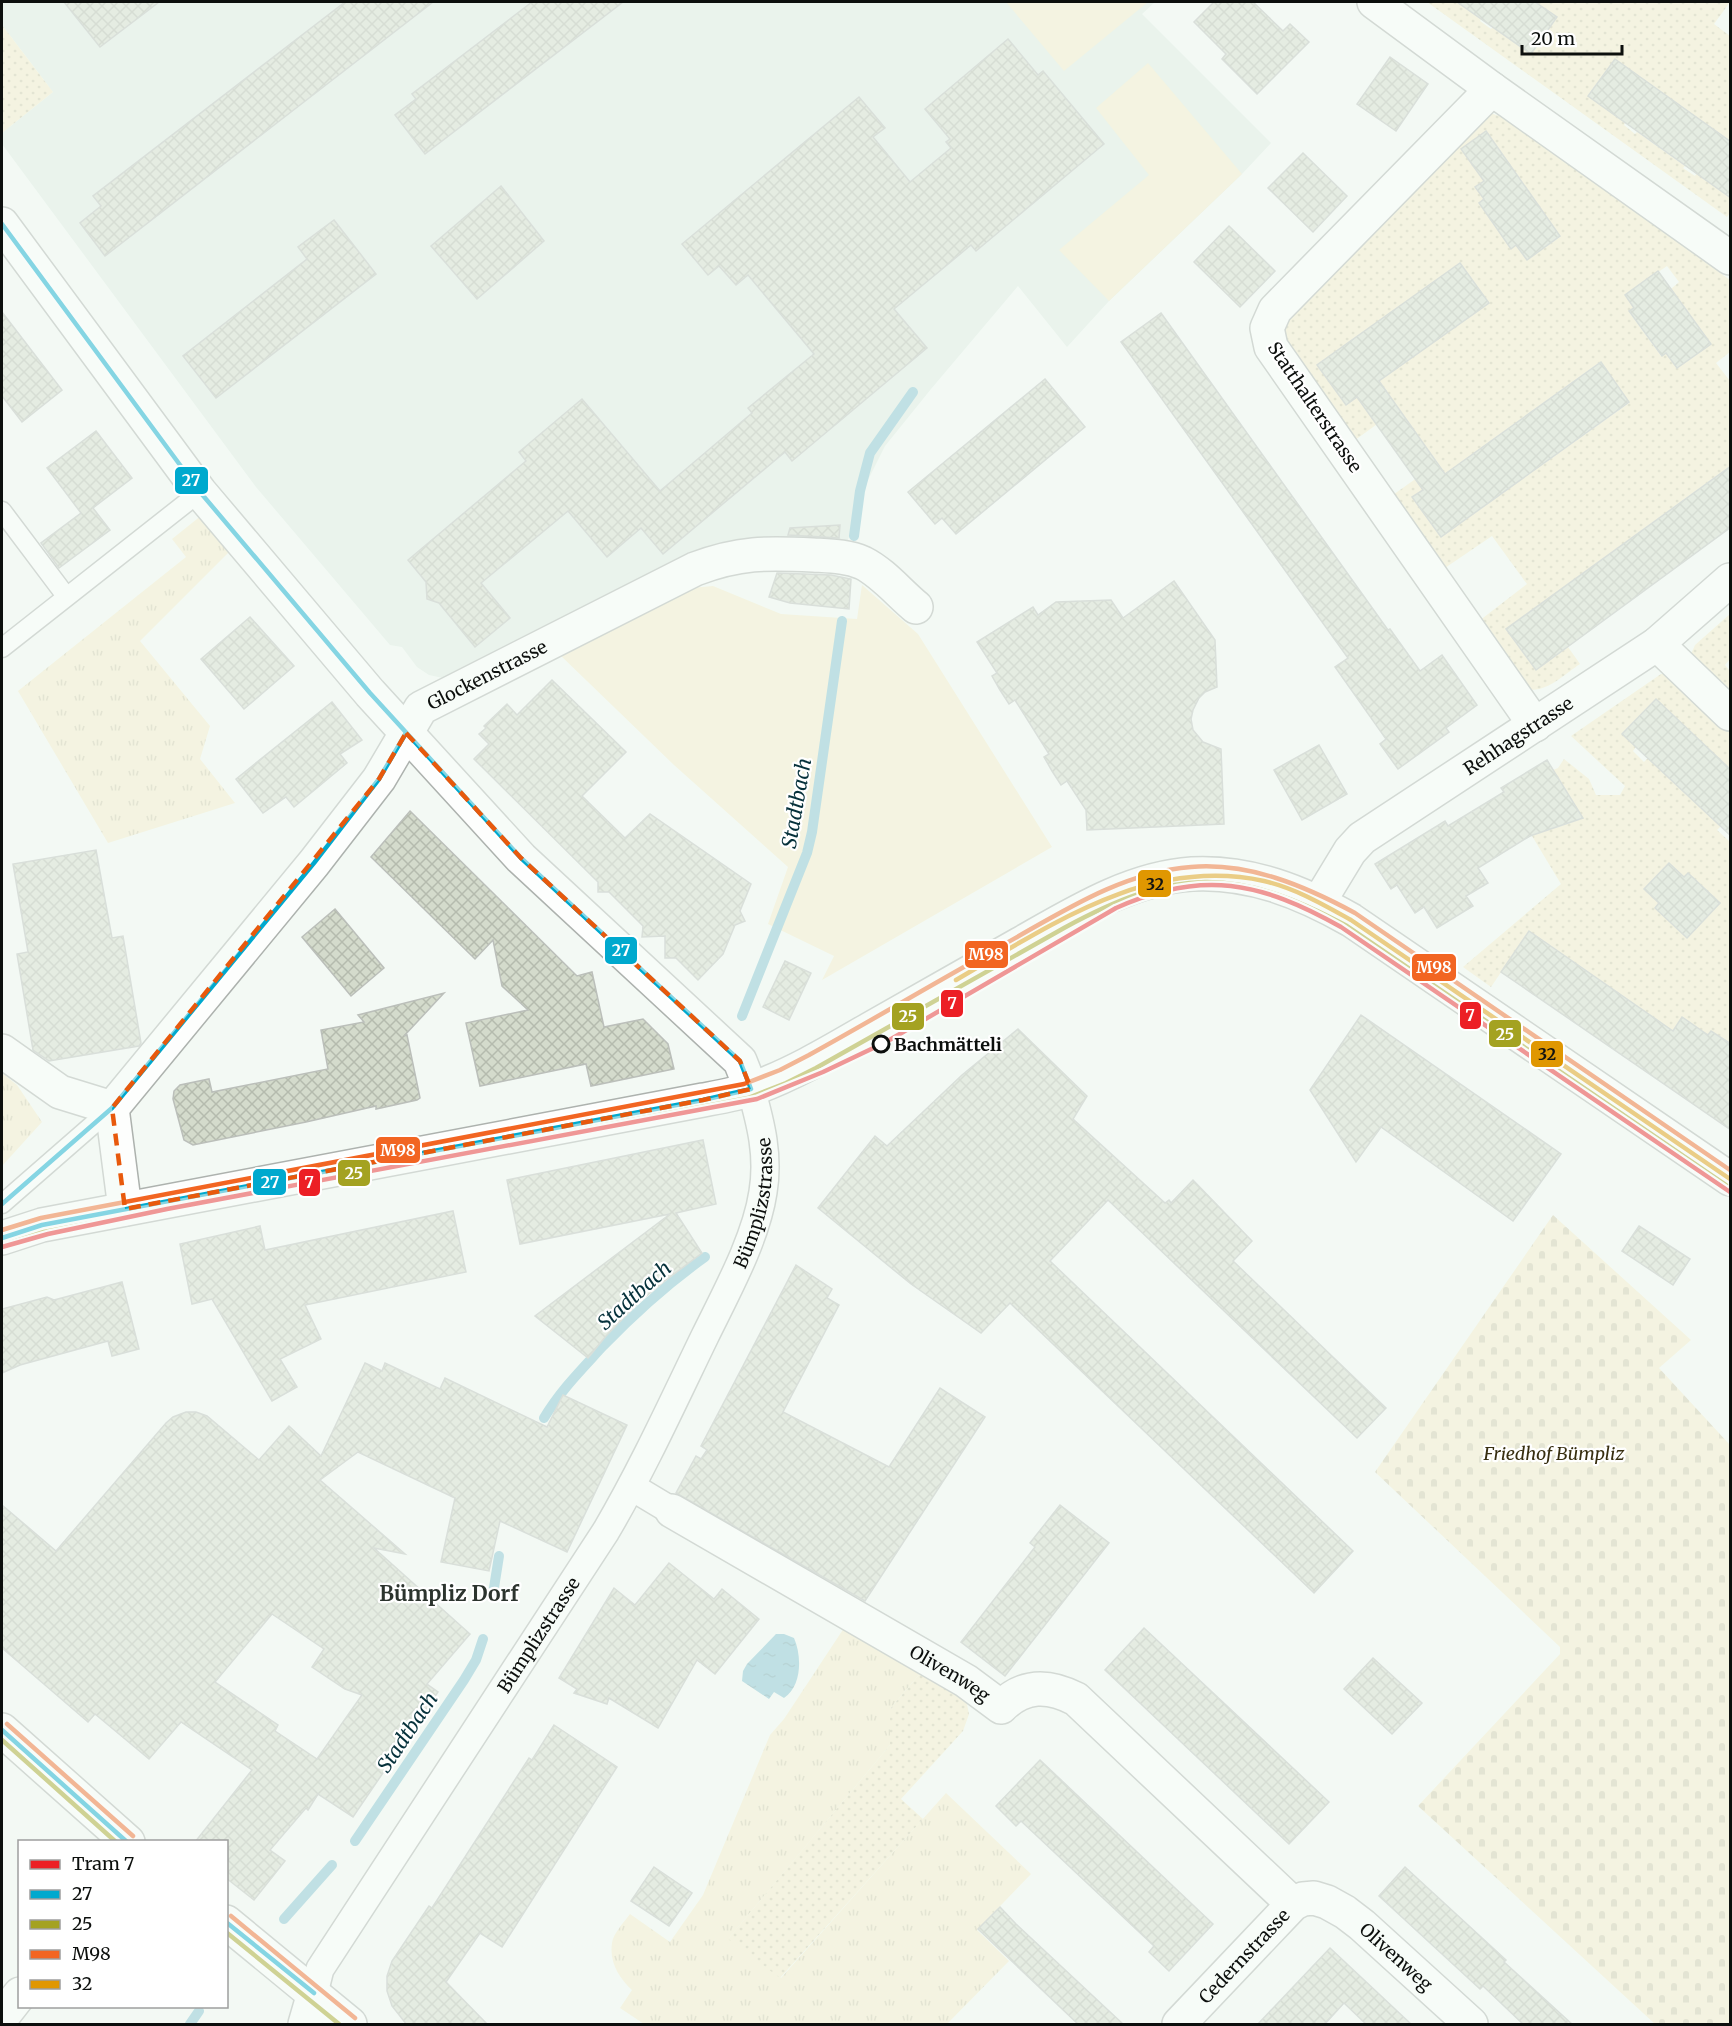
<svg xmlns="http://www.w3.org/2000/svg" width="1732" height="2026" font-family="Merriweather,serif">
<defs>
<pattern id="grass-tufts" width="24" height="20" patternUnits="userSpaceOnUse" patternTransform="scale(1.5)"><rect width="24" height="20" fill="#f5ecc9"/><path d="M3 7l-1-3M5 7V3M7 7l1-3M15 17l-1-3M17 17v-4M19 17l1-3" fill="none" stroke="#d1c9ab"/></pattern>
<pattern id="cemetery-stones" width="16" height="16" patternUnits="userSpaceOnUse" patternTransform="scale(1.5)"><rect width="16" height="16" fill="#f5ecc9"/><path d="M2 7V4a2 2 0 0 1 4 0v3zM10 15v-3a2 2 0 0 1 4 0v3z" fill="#d1c9ab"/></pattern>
<pattern id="garden-dots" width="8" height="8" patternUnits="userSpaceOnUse" patternTransform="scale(1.5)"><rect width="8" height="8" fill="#f5ecc9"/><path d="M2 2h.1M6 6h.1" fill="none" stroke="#d1c9ab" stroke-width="1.8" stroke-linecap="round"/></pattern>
<pattern id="water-ripples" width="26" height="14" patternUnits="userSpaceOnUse" patternTransform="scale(1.5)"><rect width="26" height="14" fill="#84c2d0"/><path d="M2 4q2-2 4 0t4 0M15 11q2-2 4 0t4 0" fill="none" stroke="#71a6b1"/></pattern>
<pattern id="building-cross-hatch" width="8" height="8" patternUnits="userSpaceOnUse" patternTransform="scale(1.5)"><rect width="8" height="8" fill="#d4dbcc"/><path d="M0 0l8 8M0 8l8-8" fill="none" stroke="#b5bbae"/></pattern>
</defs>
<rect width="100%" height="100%" fill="#f3f9f4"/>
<polygon fill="#dfebe2" points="2,2 1155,2 1142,14 1271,143 1242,174 1109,301 1067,347 1018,286 931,389 885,446 865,486 847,543 720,547 443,678 429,675 417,667 402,647 390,645 256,487 2,144 2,133 53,92 2,25"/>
<g fill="url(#grass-tufts)">
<polygon points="202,515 230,551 140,641 210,726 200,759 235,803 108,843 18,691 186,557 172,539"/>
<polygon points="2,1073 17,1085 42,1122 2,1166"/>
<path d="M846,1625L923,1670L890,1709V1745L729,1938L781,1978L946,1793L1031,1874L977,1930L1009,1961L947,2024H644L620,2008L632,1990C619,1978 609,1962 612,1943C613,1934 624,1922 630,1914L670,1942L703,1895L770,1735L784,1719Z"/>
</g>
<polygon fill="url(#cemetery-stones)" points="1553,1215 1691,1340 1659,1368 1730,1445 1730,2024 1655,2024 1418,1806 1560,1654 1560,1647 1375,1472"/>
<g fill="#f5ecc9">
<polygon points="1006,2 1148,2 1064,71"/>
<polygon points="1148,63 1242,174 1109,301 1059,250 1149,175 1096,108"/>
<polygon points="862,585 918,634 1052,847 822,980 834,956 768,924 788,867 674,765 558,653 691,588 713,586 781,614 857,619"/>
</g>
<g fill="url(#garden-dots)" fill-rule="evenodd">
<polygon points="1427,2 1457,2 1481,19 1480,21 1491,29 1493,27 1531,54 1557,17 1535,2 1730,2 1714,24 1730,36 1730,142 1615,59 1588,95 1625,123 1624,125 1635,134 1637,132 1685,166 1683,168 1695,176 1697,173 1730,198 1730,213 1727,217"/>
<polygon points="2,25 53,92 2,133"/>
<path d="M1490,113L1506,118L1730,280V352L1716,363L1730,381V466L1506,629L1536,670L1568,647L1580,664C1566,673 1545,694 1528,689L1479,621L1527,584L1492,536L1442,570L1390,497L1438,463L1398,409L1351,443L1287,353L1281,323ZM1505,166L1518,176L1560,237L1527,260L1516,245L1511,248L1479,203L1484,199L1475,187ZM1460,263L1488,303L1346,404L1318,365ZM1667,266L1679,282L1671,289L1710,344L1677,368L1666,353L1661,356L1629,312L1634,308L1625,295ZM1600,362L1629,403L1441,537L1413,497Z"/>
<polygon points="1730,614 1730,659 1725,665 1730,671 1730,696 1695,662 1691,654 1695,645"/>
<path d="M1667,673L1730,732V789L1721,826L1717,830L1729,841L1730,840V1044L1711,1031L1708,1035L1682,1017L1673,1031L1529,931L1491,987L1463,967L1561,884L1532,836L1553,823L1556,828L1583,818L1553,770L1558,768L1564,759L1589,779L1596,795H1620L1625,786L1571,736L1661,674ZM1656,699L1712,753L1648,758L1644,762L1633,751L1636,747L1622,733ZM1688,873L1720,903L1687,938L1655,908L1659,903L1645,889L1684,877Z"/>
<polygon points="923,1670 966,1700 969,1714 963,1731 901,1799 923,1819 780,1978 728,1939 890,1745 890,1709"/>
</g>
<path fill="url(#water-ripples)" d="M776,1634H784L794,1638C802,1656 802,1686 784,1698L774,1692L769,1699L742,1681L743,1671L747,1664Z"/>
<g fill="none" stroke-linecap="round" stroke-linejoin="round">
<g stroke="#84c2d0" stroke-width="10">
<polyline points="854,536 860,491 870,453 913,392"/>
<polyline points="742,1016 807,853 812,832 842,621"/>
<path d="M544,1418C560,1391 582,1369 603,1346C635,1313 667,1284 705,1257"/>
<polyline points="493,1594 499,1556"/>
<polyline points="355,1841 464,1680 476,1660 483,1639"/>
<polyline points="284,1919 332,1865"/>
<polyline points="190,2024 199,2011"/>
</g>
</g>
<g fill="url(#building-cross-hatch)" stroke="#bbbfba" stroke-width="1.5" fill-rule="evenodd">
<polygon points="64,2 159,2 100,47"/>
<polygon points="345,2 433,2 105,256 80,223 101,206 93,196"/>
<polygon points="532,2 623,2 425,154 395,115 416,99 412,94"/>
<polygon points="1214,2 1253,2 1283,31 1290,24 1309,42 1257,94 1222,59 1226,54 1194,22"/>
<polygon points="1457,2 1535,2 1557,17 1531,54"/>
<polygon points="1008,39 1038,75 1043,71 1104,144 976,251 971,245 894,309 927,348 792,461 785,452 663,554 641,528 607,557 568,511 481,583 510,618 475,647 439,603 427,599 426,582 408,560 526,461 519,452 582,399 660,491 752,413 748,408 814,354 748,275 736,285 719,266 708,275 682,244 859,97 885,128 873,137 910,182 951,148 946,142 950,139 925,109"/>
<polygon points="1390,57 1428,84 1396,131 1357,104"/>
<polygon points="1615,59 1731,142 1731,198 1588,96"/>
<polygon points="1486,131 1560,236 1527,260 1516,245 1511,249 1479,203 1484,199 1475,187 1484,181 1461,149"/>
<polygon points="1303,153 1347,196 1313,232 1268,188"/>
<polygon points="501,186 544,241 477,299 431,246"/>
<polygon points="334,220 376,274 216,398 183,356 307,259 298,247"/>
<polygon points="1229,226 1275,271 1240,307 1194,262"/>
<polygon points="1460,263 1489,303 1379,381 1445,474 1601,362 1629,402 1441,537 1412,497 1423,490 1357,397 1346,405 1317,365"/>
<polygon points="1658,271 1711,344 1677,368 1666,353 1662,356 1629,311 1634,308 1625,295"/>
<polygon points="2,312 62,390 22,422 2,396"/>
<polygon points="1161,313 1388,630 1390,629 1420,671 1442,655 1477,705 1446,728 1449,732 1398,769 1380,744 1386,739 1335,667 1348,658 1121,342"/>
<polygon points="1045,379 1085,427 956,534 942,518 935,524 908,492"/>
<polygon points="96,431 132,478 93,508 110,530 59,568 41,543 81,513 47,468"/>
<polygon points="1731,466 1731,527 1536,670 1506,629"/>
<polygon points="840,525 839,538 788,535 790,528"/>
<polygon points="777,573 831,575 851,579 849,609 790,603 769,597"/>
<polygon points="1174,581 1215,640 1217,687 1205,692 1199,698 1193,710 1191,719 1193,730 1203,742 1221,749 1224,824 1087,830 1086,810 1067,781 1061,785 1052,771 1044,757 1049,754 1015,700 1009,704 1000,690 992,676 997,673 977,642 1033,607 1038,615 1056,602 1111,600 1123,618"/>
<polygon points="250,617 294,666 244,709 201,659"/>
<polygon points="552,680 626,752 582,796 625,838 650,814 751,884 740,911 745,921 735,925 723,954 698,980 676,958 665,958 665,936 642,937 643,926 609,892 598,892 598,882 474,759 489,744 479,734 486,728 484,726 507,704 517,715"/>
<polygon points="1656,699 1731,770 1731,836 1622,734"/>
<polygon points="332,702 362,740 340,754 347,763 294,807 286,797 263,813 236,779"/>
<polygon points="1319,745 1347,794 1302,820 1274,770"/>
<polygon points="1547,760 1583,818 1530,836 1478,868 1488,883 1466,896 1473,906 1437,928 1424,907 1415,913 1397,885 1391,889 1375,864 1445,821 1448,826 1504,792 1501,788"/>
<polygon points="410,811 577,976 592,972 604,1027 643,1019 668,1044 674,1069 591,1086 586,1064 480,1086 466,1023 528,1010 502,986 493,940 475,959 371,857"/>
<polygon points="96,850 112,938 123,936 141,1043 139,1046 49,1061 33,1050 17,954 28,952 13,864"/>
<polygon points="1669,863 1684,877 1688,873 1720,903 1687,938 1655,908 1659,903 1644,889"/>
<polygon points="335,909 384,968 351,996 302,937"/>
<polygon points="1529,931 1673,1031 1682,1017 1708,1035 1711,1031 1731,1044 1731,1130 1501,972"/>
<polygon points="785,961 811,973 789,1020 763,1007"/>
<polygon points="444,993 404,1036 407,1035 420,1098 417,1100 376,1109 376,1106 306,1122 193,1145 184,1140 173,1099 174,1091 180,1085 209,1079 212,1092 328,1069 321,1030 364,1022 358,1015"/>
<polygon points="1361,1015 1561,1154 1513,1221 1381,1127 1356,1162 1310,1090"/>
<polygon points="1018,1029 1087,1096 1073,1119 1165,1203 1169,1200 1171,1203 1193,1180 1252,1241 1233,1261 1386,1408 1357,1438 1108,1200 1050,1261 1353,1551 1314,1593 1010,1303 981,1333 911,1284 818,1208 875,1136 887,1146 962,1075"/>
<polygon points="703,1140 716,1204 676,1213 702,1253 666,1280 639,1302 606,1336 588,1358 535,1316 670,1214 520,1244 507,1180"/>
<polygon points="453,1211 466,1272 305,1305 321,1339 280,1359 297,1387 272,1401 212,1299 192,1304 180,1244 260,1226 265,1250"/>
<polygon points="1639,1226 1690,1259 1673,1285 1622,1251"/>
<polygon points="796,1265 832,1289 827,1298 839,1305 783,1412 889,1467 940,1388 985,1417 865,1601 676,1493 696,1456 701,1459 707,1450 701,1446"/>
<polygon points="122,1282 139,1349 112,1356 108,1341 20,1365 2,1373 2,1309 47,1297 54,1300"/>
<path d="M365,1363L382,1371L385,1363L440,1389L445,1378L547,1427L563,1395L627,1425L567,1552L500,1521L489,1571L441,1562L455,1498L358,1452L320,1480L405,1554L374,1548L470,1634L427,1684L438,1692L353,1817L318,1794L308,1810L306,1808L270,1850L285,1861L254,1900L226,1878V1842H195L252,1770L181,1722L149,1759L95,1714L88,1722L2,1648V1505L56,1551L166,1423L173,1417L186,1412H196L207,1416L259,1460L289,1426L321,1456ZM272,1614L324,1649L312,1667L345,1689L362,1695L317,1759L275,1731L278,1725L215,1682Z"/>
<polygon points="1060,1505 1109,1543 1005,1676 961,1642 1035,1547 1030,1543"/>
<polygon points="669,1563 714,1599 722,1589 759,1619 715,1674 697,1660 658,1728 609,1698 607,1704 574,1693 577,1689 559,1678 614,1588 635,1605"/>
<polygon points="1144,1628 1329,1802 1289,1844 1105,1670"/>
<polygon points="1373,1658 1422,1703 1392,1734 1344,1689"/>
<polygon points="554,1725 617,1767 502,1947 480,1933 446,1982 488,2025 407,2025 392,2006 387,1991 387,1976 392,1961 429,1906 432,1908 529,1758 532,1760"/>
<polygon points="1040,1760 1213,1924 1169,1971 1149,1952 1154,1946 1021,1821 1016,1826 996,1806"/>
<polygon points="654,1867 692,1893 669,1926 631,1901"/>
<polygon points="1405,1867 1506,1960 1504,1962 1573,2025 1524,2025 1483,1986 1480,1989 1379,1896"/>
<polygon points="1000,1907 1016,1924 1124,2025 1079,2025 978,1929"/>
<polygon points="1330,1948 1412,2025 1367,2025 1344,2003 1324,2025 1257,2025"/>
</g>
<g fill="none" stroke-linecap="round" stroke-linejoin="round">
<defs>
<g id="service">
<polyline points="2,511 66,596"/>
<polyline points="2,648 200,492"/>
<polyline points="2,1204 112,1108"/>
</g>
<g id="pedestrian">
<polyline points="632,1487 672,1511"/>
<path id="s1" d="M314,1993L320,1969L606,1531C643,1468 673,1402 705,1336C726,1293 756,1239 763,1192C769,1156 761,1124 751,1089"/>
</g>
<g id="minor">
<polyline points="1374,2 1492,89 1730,258"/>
<polyline points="1492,89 1275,310 1267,328 1271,347 1535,725"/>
<polyline points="2,224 200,492 370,693 521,858 740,1061 751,1089"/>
<polyline points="1657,644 1730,714"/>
<path id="s2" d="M1319,902L1350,851L1362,838L1657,644L1730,580"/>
<polyline points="2,1051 60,1092 112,1108"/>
<path id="s3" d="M125,1209L112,1108L314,863L379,779L421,708L695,569C740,552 766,553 813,555C830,556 847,556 863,563C883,573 899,593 916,607"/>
<path id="s4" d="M672,1511L966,1681L1001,1707C1024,1684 1049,1685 1076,1699L1293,1904"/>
<polyline points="2,2017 20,1994"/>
<path id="s5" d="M1179,2024L1293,1904L1303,1899L1314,1898L1327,1902L1345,1912L1362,1925L1471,2024"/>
</g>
<g id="tertiary">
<path d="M2,1238L42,1225L703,1100C719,1097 737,1094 752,1089C794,1074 832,1051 870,1029C920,1001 970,972 1020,944C1073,914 1130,878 1192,874C1250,871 1302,892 1351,920L1730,1179"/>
<polyline points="2,1730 128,1842"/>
<polyline points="226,1922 350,2024"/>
<polyline points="305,2024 314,1993"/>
</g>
</defs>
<use href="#service" stroke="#adb2ae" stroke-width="21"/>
<use href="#pedestrian" stroke="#adb2ae" stroke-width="30"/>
<use href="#minor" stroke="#adb2ae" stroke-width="36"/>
<use href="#tertiary" stroke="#adb2ae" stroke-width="36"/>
<use href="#service" stroke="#fdfefd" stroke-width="18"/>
<use href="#pedestrian" stroke="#fdfefd" stroke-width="27"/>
<use href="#minor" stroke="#fdfefd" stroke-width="33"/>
<use href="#tertiary" stroke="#fdfefd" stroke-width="33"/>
<defs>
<g id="bus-1">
<polyline points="2,224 200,492 370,693 521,858 740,1061 751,1089 703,1100 42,1225 2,1238"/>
<polyline points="2,1204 112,1108 314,863 379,779 406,733"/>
<polyline points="2,1730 127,1842"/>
<polyline points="226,1922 314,1993"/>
</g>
<g id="bus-2">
<path d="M4,1245L44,1232L748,1098L786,1083L816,1068L1064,928C1174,868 1236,866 1347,926L1726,1185"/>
<polyline points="2,1740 116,1842"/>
<polyline points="226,1932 339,2024"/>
</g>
<g id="bus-3">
<path d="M2,1230L41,1218L744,1084L780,1070L809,1055C874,1019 938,981 1003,945C1062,912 1122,872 1191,867C1249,862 1305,886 1355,913L1730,1170"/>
<polyline points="7,1724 133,1836"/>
<polyline points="231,1916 355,2018"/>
</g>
<path id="bus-4" d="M956,980C1051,925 1148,856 1264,881C1295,888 1324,905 1351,920L1730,1179"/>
</defs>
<use href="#bus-1" stroke="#fff" stroke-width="9"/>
<use href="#bus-2" stroke="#fff" stroke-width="9"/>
<use href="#bus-3" stroke="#fff" stroke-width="9"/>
<use href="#bus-4" stroke="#fff" stroke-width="9"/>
<use href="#bus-1" stroke="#00a9ce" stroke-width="4.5"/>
<use href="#bus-2" stroke="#a4a221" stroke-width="4.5"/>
<use href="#bus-3" stroke="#f26522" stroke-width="4.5"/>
<use href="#bus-4" stroke="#e09701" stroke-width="4.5"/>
<defs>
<path id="tram-1" d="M2,1247L48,1234L167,1209L757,1099L823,1072L886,1042L1116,908C1202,869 1261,882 1341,927L1730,1192"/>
</defs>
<use href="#tram-1" stroke="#fff" stroke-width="9"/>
<use href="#tram-1" stroke="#ec1f25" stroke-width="4.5"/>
</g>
<path d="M0 0H1732V2026H0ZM406,733L521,858L740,1061L751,1089L703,1100L125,1209L112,1108L379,779Z" fill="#f3f9f4" fill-opacity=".55" fill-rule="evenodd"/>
<path fill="none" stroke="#e8590c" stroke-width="4.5" stroke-dasharray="12 8" stroke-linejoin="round" d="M406,733L521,858L740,1061L751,1089L703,1100L125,1209L112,1108L379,779Z"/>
<circle fill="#fff" stroke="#0c0f0d" stroke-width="3" cx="881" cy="1044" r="8"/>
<g text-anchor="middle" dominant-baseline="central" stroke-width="4.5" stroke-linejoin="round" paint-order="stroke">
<g font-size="18" fill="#0c0f0d" stroke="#fff">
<text transform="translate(1315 407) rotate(56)">Statthalterstrasse</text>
<text stroke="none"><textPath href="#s3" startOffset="682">Glockenstrasse</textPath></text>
<text stroke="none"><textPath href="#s2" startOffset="264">Rehhagstrasse</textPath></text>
<text stroke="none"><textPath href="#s1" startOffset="910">Bümplizstrasse</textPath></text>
<text stroke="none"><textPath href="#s1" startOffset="424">Bümplizstrasse</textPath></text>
<text stroke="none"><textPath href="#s4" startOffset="322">Olivenweg</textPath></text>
<text stroke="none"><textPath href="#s5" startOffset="94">Cedernstrasse</textPath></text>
<text stroke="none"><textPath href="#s5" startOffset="290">Olivenweg</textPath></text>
</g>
<g font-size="18" font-weight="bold" fill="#0c0f0d" stroke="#fff" text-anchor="start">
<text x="894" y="1044">Bachmätteli</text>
</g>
<g font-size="18" font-style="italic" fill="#372e10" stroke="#fff">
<text x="1554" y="1453">Friedhof Bümpliz</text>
</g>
<g font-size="20" font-style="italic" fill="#06313b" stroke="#fff">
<text transform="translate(796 803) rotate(-80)">Stadtbach</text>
<text transform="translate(634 1295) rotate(-42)">Stadtbach</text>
<text transform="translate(407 1732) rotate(-56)">Stadtbach</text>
</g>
<g font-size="21" font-weight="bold" fill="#2c342e" stroke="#fff">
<text x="449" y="1593">Bümpliz Dorf</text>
</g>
</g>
<g stroke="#fff" stroke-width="2">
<rect x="174" y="466" width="35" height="29" rx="6" fill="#00a9ce"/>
<rect x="1137" y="869" width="35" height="29" rx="6" fill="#e09701"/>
<rect x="604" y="936" width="34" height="29" rx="6" fill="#00a9ce"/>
<rect x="964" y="940" width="45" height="29" rx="6" fill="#f26522"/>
<rect x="1411" y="953" width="46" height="29" rx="6" fill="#f26522"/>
<rect x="940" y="989" width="24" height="29" rx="6" fill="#ec1f25"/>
<rect x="1459" y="1001" width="23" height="29" rx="6" fill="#ec1f25"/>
<rect x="891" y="1002" width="34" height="29" rx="6" fill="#a4a221"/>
<rect x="1488" y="1019" width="34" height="29" rx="6" fill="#a4a221"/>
<rect x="1530" y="1040" width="34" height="28" rx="6" fill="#e09701"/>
<rect x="375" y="1136" width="46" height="28" rx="6" fill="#f26522"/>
<rect x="337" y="1159" width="34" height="28" rx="6" fill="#a4a221"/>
<rect x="252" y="1168" width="35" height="28" rx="6" fill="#00a9ce"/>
<rect x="298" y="1168" width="23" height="29" rx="6" fill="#ec1f25"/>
</g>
<g font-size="16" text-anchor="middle" font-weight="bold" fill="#fff">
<text x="191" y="486">27</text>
<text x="621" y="956">27</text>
<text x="986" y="960">M98</text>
<text x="1434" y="973">M98</text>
<text x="952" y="1009">7</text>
<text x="1470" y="1021">7</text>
<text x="908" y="1022">25</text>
<text x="1505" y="1040">25</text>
<text x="398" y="1156">M98</text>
<text x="354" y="1179">25</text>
<text x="270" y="1188">27</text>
<text x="309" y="1188">7</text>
</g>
<g font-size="16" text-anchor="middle" font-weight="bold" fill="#111">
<text x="1155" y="890">32</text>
<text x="1547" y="1060">32</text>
</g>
<rect width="1732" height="2026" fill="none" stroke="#0c0f0d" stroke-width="6"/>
<rect x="18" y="1840" width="210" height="168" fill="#ffffff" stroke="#9e9f9e" stroke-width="1.5"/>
<rect x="30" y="1860" width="30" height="9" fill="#ec1f25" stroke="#9e9f9e" stroke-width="1.5"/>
<text x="72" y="1870" font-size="18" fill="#0c0f0d">Tram 7</text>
<rect x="30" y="1890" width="30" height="9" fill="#00a9ce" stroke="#9e9f9e" stroke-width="1.5"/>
<text x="72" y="1900" font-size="18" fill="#0c0f0d">27</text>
<rect x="30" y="1920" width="30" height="9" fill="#a4a221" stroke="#9e9f9e" stroke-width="1.5"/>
<text x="72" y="1930" font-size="18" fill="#0c0f0d">25</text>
<rect x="30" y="1950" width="30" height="9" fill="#f26522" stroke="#9e9f9e" stroke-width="1.5"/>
<text x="72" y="1960" font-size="18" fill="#0c0f0d">M98</text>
<rect x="30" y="1980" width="30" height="9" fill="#e09701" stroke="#9e9f9e" stroke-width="1.5"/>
<text x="72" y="1990" font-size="18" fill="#0c0f0d">32</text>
<path d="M1522 45v9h100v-9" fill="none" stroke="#0c0f0d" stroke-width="3"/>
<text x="1531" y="45" font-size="18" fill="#0c0f0d" stroke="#ffffff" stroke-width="4.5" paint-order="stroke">20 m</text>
</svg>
